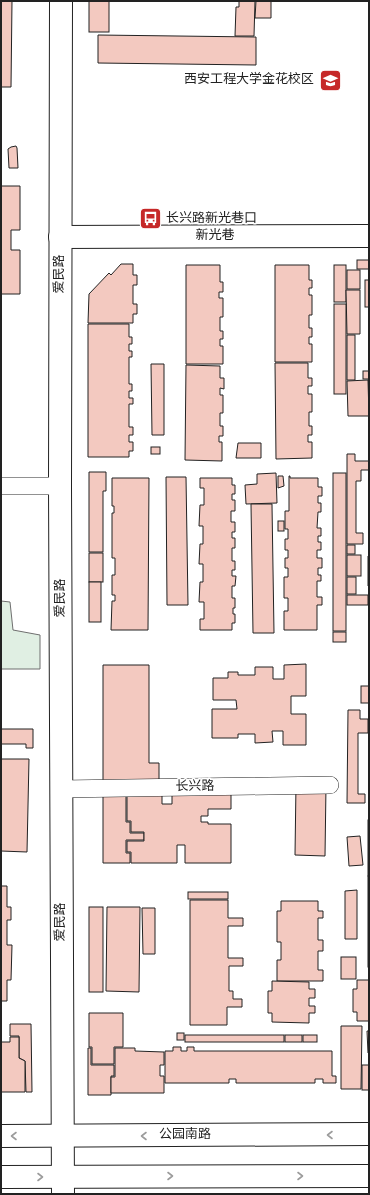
<svg xmlns="http://www.w3.org/2000/svg" width="370" height="1195" font-family="Overpass,'Noto Sans SC',sans-serif">
<rect width="100%" height="100%" fill="#fff"/>
<polygon fill="#e0efe3" stroke="#6f6f6f" points="1,601 10,602 13,630 40,635 40,669 1,669"/>
<g fill="#f3c9c0" stroke="#222">
<polygon points="1,1 12,1 11,87 1,87"/>
<rect x="89" y="1" width="20" height="31"/>
<polygon points="239,1 255,1 254,36 235,36 236,7 239,7"/>
<polygon points="256,1 271,1 271,18 255,18"/>
<polygon points="98,35 256,37 256,65 98,63"/>
<polygon points="16,146 17,148 18,168 9,168 8,149 11,147"/>
<polygon points="1,186 20,186 20,230 11,230 11,250 20,250 20,294 1,294"/>
<rect x="357" y="260" width="12" height="9"/>
<polygon points="121,264 133,264 133,275 137,275 137,285 133,285 133,304 137,304 137,314 133,314 133,323 88,323 89,294 109,273 111,275"/>
<polygon points="186,265 220,265 220,282 223,282 223,292 219,292 219,298 223,298 223,317 220,317 220,331 223,331 223,339 220,339 220,346 223,346 223,364 186,364"/>
<polygon points="275,265 309,265 309,280 312,280 312,288 309,288 309,295 312,295 312,315 309,315 309,328 312,328 312,337 309,337 309,344 312,344 312,362 275,362"/>
<rect x="334" y="265" width="12" height="37"/>
<rect x="347" y="270" width="13" height="19"/>
<rect x="365" y="280" width="4" height="27"/>
<polygon points="346,290 360,290 360,334 347,334"/>
<rect x="334" y="304" width="12" height="90"/>
<polygon points="88,324 129,324 129,337 132,337 132,344 129,344 129,351 132,351 132,357 129,357 129,384 132,384 132,391 129,391 129,398 133,398 133,404 129,404 129,427 133,427 133,435 129,435 129,442 133,442 133,451 129,451 129,457 88,457"/>
<rect x="347" y="335" width="8" height="45"/>
<polygon points="275,363 308,363 308,378 312,378 312,386 308,386 308,394 312,394 312,412 309,412 309,426 312,426 312,435 308,435 308,442 312,442 312,458 276,459"/>
<polygon points="151,364 164,364 164,435 152,435"/>
<polygon points="186,365 220,366 220,378 224,378 224,389 220,388 220,395 223,395 223,413 220,413 220,426 223,426 223,436 219,436 219,442 222,442 222,461 185,460"/>
<rect x="363" y="371" width="6" height="8"/>
<polygon points="368,380 369,416 348,416 347,381"/>
<polygon points="238,443 261,443 261,458 236,458"/>
<rect x="151" y="447" width="9" height="7"/>
<polygon points="347,454 355,454 355,461 369,461 369,470 361,470 361,481 356,481 356,533 363,533 363,544 347,544"/>
<polygon points="89,472 106,472 106,491 103,491 103,552 89,552"/>
<polygon points="276,473 277,503 246,504 245,485 257,484 257,474"/>
<rect x="333" y="473" width="13" height="158"/>
<polygon points="278,476 283,476 284,486 278,488"/>
<polygon points="289,476 290,476 290,478 318,478 318,487 322,487 322,496 318,496 318,503 321,503 321,512 318,512 317,528 321,528 321,536 318,536 318,542 321,542 321,550 317,550 317,558 322,558 322,568 318,568 318,575 321,575 321,581 317,581 317,597 322,597 322,605 317,605 317,630 284,630 284,611 288,611 288,598 284,598 284,577 288,577 288,568 285,568 285,558 288,558 288,550 285,550 285,539 288,539 288,529 285,529 285,511 289,511"/>
<polygon points="166,477 186,477 188,605 167,605"/>
<polygon points="112,478 149,478 148,630 111,630 112,601 115,601 115,595 112,595 112,575 115,575 115,558 112,558 112,513 114,513 114,506 112,506"/>
<polygon points="200,478 232,478 232,485 235,485 235,494 232,494 232,500 235,500 235,511 231,511 231,522 235,522 235,532 232,532 232,538 235,538 235,548 232,548 232,561 235,561 235,570 232,570 232,576 236,576 235,586 232,586 232,598 235,598 235,608 233,608 233,614 235,614 235,623 232,623 232,630 200,630 200,619 204,619 204,602 199,602 200,582 203,582 203,564 199,564 200,544 203,544 203,526 199,526 200,505 204,505 204,488 200,488"/>
<polygon points="251,504 272,504 274,633 253,633"/>
<rect x="278" y="521" width="6" height="10"/>
<rect x="347" y="545" width="8" height="9"/>
<rect x="89" y="553" width="14" height="29"/>
<rect x="347" y="555" width="14" height="21"/>
<polygon points="369,555 369,586 368,586 368,556"/>
<rect x="347" y="577" width="9" height="17"/>
<rect x="89" y="582" width="12" height="40"/>
<rect x="347" y="595" width="21" height="10"/>
<rect x="333" y="632" width="13" height="10"/>
<polygon points="306,664 306,696 291,696 291,714 306,714 306,745 283,745 283,731 272,731 273,742 255,743 255,734 238,734 238,738 212,738 212,709 237,709 236,700 213,700 213,678 228,678 228,672 238,672 238,675 255,675 255,667 273,667 273,679 284,679 284,665"/>
<polygon points="103,665 149,665 149,763 159,763 159,785 126,795 126,822 130,822 130,833 144,833 144,840 126,840 126,853 130,853 130,863 103,863"/>
<rect x="361" y="686" width="8" height="17"/>
<polygon points="348,710 360,710 360,719 368,719 368,733 358,733 358,794 365,794 365,803 347,803"/>
<polygon points="1,729 33,729 33,748 26,748 26,744 1,744"/>
<polygon points="1,759 29,759 27,852 1,851"/>
<polygon points="296,784 326,786 325,856 295,855"/>
<polygon points="162,785 162,804 172,804 172,785 231,785 231,809 208,809 208,816 201,816 201,822 208,822 208,824 231,824 231,863 185,863 185,845 177,845 177,863 131,863 131,852 127,852 127,841 144,841 144,832 131,832 131,821 127,821 127,796"/>
<rect x="368" y="820" width="1" height="56"/>
<polygon points="360,836 363,865 349,866 347,837"/>
<rect x="368" y="876" width="1" height="91"/>
<polygon points="1,886 7,886 7,907 11,907 11,920 7,920 7,945 12,945 11,980 7,980 7,1001 1,1001"/>
<polygon points="357,890 357,939 345,939 345,891"/>
<rect x="188" y="892" width="40" height="7"/>
<polygon points="190,900 228,900 228,918 243,918 243,926 228,926 228,958 243,958 243,966 229,966 229,991 233,991 233,999 242,999 242,1007 227,1007 227,1025 190,1025"/>
<polygon points="281,901 318,901 318,911 323,911 323,918 318,918 318,940 323,940 323,951 318,951 318,970 323,970 323,981 277,981 277,960 281,960 281,942 277,942 277,911 281,911"/>
<rect x="89" y="907" width="14" height="85"/>
<polygon points="107,907 140,907 139,992 106,991"/>
<polygon points="142,908 155,908 155,954 143,954"/>
<rect x="341" y="957" width="15" height="22"/>
<polygon points="357,980 369,980 369,1021 357,1021 357,1012 353,1012 353,989 357,989"/>
<polygon points="272,981 309,982 309,989 315,989 315,998 309,998 309,1006 315,1006 315,1013 309,1013 309,1023 272,1022 272,1013 268,1013 268,991 272,991"/>
<polygon points="89,1013 123,1013 123,1047 114,1047 114,1064 92,1064 92,1047 89,1047"/>
<polygon points="10,1024 31,1024 32,1092 26,1092 25,1061 19,1058 19,1036 10,1036"/>
<polygon points="341,1026 362,1026 361,1089 341,1089"/>
<polygon points="367,1031 369,1031 369,1053 368,1053"/>
<rect x="177" y="1033" width="7" height="7"/>
<rect x="185" y="1035" width="99" height="7"/>
<rect x="285" y="1035" width="17" height="7"/>
<rect x="303" y="1035" width="14" height="7"/>
<polygon points="10,1037 19,1037 19,1058 25,1061 25,1092 1,1092 1,1042 10,1042"/>
<polygon points="173,1047 181,1047 181,1051 187,1051 187,1047 194,1047 194,1051 332,1051 332,1076 336,1076 336,1083 323,1083 323,1079 315,1079 315,1083 236,1083 236,1079 229,1079 229,1083 165,1083 165,1051 173,1051"/>
<polygon points="88,1048 91,1048 91,1065 114,1065 114,1076 111,1076 111,1095 88,1095"/>
<polygon points="115,1048 135,1048 135,1051 164,1052 164,1065 160,1065 160,1076 164,1076 164,1093 111,1093 111,1077 115,1077"/>
<rect x="362" y="1065" width="7" height="25"/>
</g>
<g fill="none" stroke-linecap="round" stroke-linejoin="round">
<defs>
<g id="street">
<polyline points="1,486 60,486"/>
<polyline points="61,789 330,785"/>
</g>
<g id="secondary">
<polyline points="61,1 60,486 63,1194"/>
<polyline points="60,237 369,236"/>
<polyline points="1,1136 369,1134"/>
<polyline points="1,1177 369,1176"/>
</g>
</defs>
<use href="#street" stroke="#222" stroke-width="18"/>
<use href="#secondary" stroke="#222" stroke-width="24"/>
<use href="#street" stroke="#fff" stroke-width="17"/>
<use href="#secondary" stroke="#fff" stroke-width="22"/>
</g>
<defs><path id="oneway-chevron" d="M-2-3.5L2.5 0L-2 3.5" fill="none" stroke-width="1.6" stroke-linecap="round" stroke-linejoin="round"/></defs>
<g stroke="#9c9c9c">
<use href="#oneway-chevron" transform="translate(330 1135) rotate(180)"/>
<use href="#oneway-chevron" transform="translate(14 1136) rotate(-180)"/>
<use href="#oneway-chevron" transform="translate(144 1136) rotate(180)"/>
<use href="#oneway-chevron" transform="translate(170 1176)"/>
<use href="#oneway-chevron" transform="translate(300 1176)"/>
<use href="#oneway-chevron" transform="translate(40 1177)"/>
</g>
<defs>
<symbol id="university-square" viewBox="-11 -11 22 22"><rect x="-9" y="-9" width="18" height="18" rx="4" fill="#c62828" stroke="#fff"/><path d="M0-5L7-2L0 1L-7-2ZM-4 1L0 2.5L4 1V4Q0 6-4 4Z" fill="#fff"/></symbol>
<symbol id="bus-square" viewBox="-11 -11 22 22"><rect x="-9" y="-9" width="18" height="18" rx="4" fill="#c62828" stroke="#fff"/><path d="M-5-6H5V4H4V6H2V4H-2V6H-4V4H-5ZM-3.5-4V0h7V-4ZM-3.5 1.2v1.5H-2V1.2ZM2 1.2v1.5H3.5V1.2Z" fill="#fff"/></symbol>
</defs>
<g fill-rule="evenodd">
<use href="#university-square" x="318" y="68" width="25" height="25"/>
<use href="#bus-square" x="138" y="206" width="25" height="25"/>
</g>
<g text-anchor="middle" dominant-baseline="central" stroke-width="3" stroke-linejoin="round" paint-order="stroke">
<g font-size="13" fill="#222" stroke="#fff" text-anchor="end">
<text x="314" y="80">西安工程大学金花校区</text>
<text x="166" y="219" text-anchor="start">长兴路新光巷口</text>
</g>
<g font-size="13" fill="#222" stroke="#fff">
<text x="215" y="236">新光巷</text>
<text transform="translate(60 274) rotate(-90)">爱民路</text>
<text transform="translate(61 598) rotate(-90)">爱民路</text>
<text transform="translate(195 787) rotate(-1)">长兴路</text>
<text transform="translate(61 922) rotate(-90)">爱民路</text>
<text x="185" y="1135">公园南路</text>
</g>
</g>
<rect width="370" height="1195" fill="none" stroke="#222222" stroke-width="4"/>
</svg>
